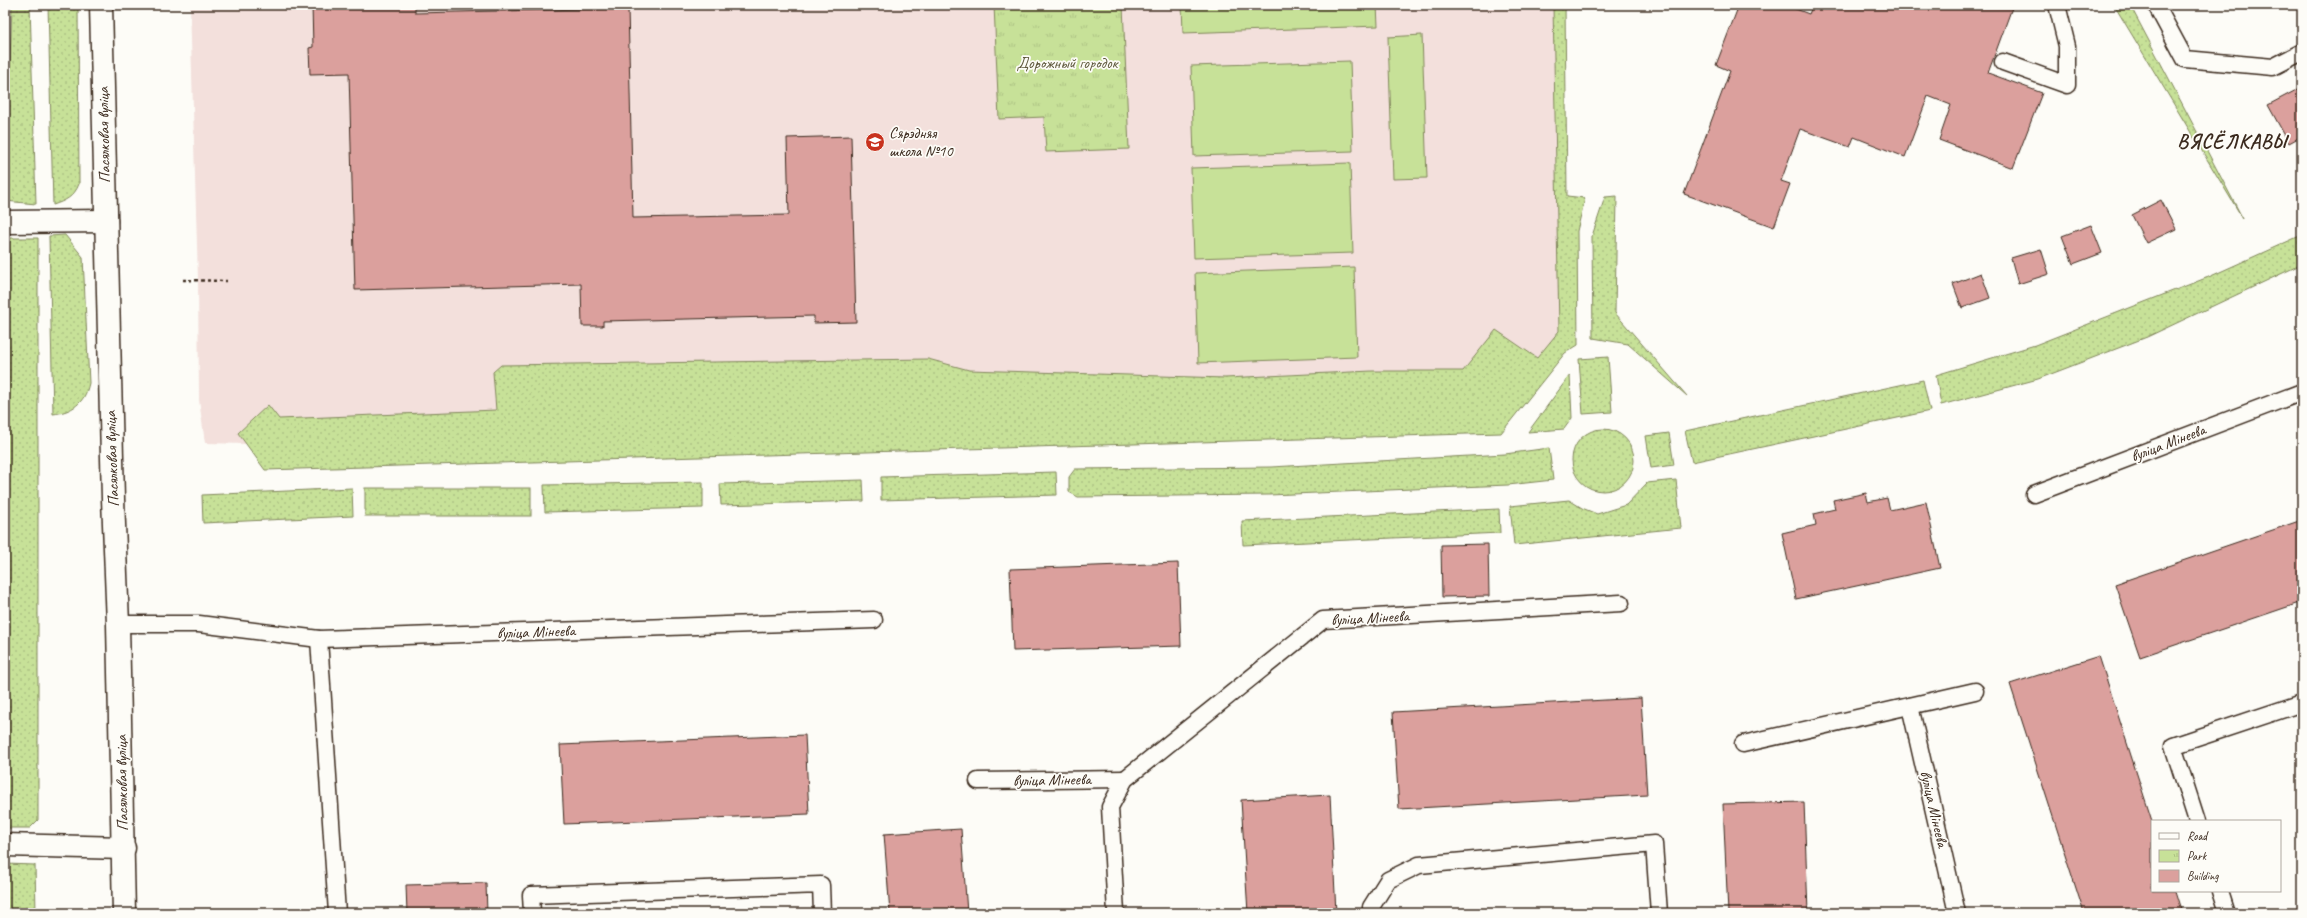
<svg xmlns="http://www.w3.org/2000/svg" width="2307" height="918" font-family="Caveat,sans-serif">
<defs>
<pattern id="grass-dots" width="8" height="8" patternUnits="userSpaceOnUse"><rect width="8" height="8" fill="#c7e198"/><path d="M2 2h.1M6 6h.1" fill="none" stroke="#acc183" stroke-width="1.8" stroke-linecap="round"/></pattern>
<pattern id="park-tufts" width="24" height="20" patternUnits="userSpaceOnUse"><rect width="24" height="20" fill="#c7e198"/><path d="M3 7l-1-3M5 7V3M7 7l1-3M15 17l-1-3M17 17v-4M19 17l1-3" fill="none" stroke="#acc183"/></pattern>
</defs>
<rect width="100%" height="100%" fill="#fdfcf7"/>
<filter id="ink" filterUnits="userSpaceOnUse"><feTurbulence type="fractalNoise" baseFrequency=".025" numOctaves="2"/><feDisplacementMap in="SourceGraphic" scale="8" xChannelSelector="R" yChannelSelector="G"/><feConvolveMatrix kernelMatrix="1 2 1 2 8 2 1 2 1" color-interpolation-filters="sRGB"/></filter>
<g filter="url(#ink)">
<polygon fill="#f3e0dc" points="190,5 1553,5 1559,331 1496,412 246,444 205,443 199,400 198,280"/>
<g fill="url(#grass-dots)" stroke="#81865b">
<polygon points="12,5 30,5 36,204 5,201"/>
<path d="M48,5H78L79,184C74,197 65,201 53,205Z"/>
<polygon points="1553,5 1565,5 1567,196 1585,198 1577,231 1578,345 1565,353 1501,433 265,470 238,433 268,405 279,419 496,410 493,372 501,365 928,359 969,370 1225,378 1372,371 1463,371 1496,330 1537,358 1559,331"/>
<polygon points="2114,5 2130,5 2243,219"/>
<polygon points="1617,196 1615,313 1687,396 1628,344 1593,338 1592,236 1605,197"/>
<path d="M65,235L83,257L89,383C85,403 72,412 53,414L49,236Z"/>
<polygon points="2302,235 2302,264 2147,337 2038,379 1941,405 1936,375 2035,345 2211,276"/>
<polygon points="5,238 38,238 38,820 30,828 5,828"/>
<polygon points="1608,357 1612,412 1583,414 1579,359"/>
<polygon points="1570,375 1572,418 1564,429 1528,432"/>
<polygon points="1923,380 1930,411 1692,462 1685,431"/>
<circle cx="1603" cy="460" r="31"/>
<polygon points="1669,433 1674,465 1651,468 1646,436"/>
<polygon points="1549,448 1553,480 1508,485 1269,495 1078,497 1069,492 1069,477 1075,469 1271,467 1505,454"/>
<polygon points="1056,472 1057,495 881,500 881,477"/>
<polygon points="863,480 864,501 721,505 720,484"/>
<polygon points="1676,480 1681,528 1514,545 1510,506 1569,500 1582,508 1597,514 1626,505 1647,483"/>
<polygon points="703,482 703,508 545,512 544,485"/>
<polygon points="352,488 353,516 203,523 202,495"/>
<rect x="365" y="488" width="166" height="28"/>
<polygon points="1499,509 1500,533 1243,545 1242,521"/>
<polygon points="5,864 35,865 36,913 5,913"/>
</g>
<polygon fill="url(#park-tufts)" stroke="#81865b" points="994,5 1123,5 1129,149 1046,152 1044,117 999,119"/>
<g fill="#c7e198" stroke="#81865b">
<polygon points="1182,5 1377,5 1378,26 1183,33"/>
<polygon points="1422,35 1427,178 1393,179 1388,37"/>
<polygon points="1350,61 1353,151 1194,156 1191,66"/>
<polygon points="1350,163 1353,253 1194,258 1191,168"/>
<polygon points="1354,267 1357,357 1198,363 1195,273"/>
</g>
<g fill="#dba09d" stroke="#3b2a1e">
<polygon points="312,5 415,5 415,13 628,8 633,218 789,215 787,138 851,136 856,322 814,323 814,316 603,321 603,326 582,326 581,284 355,290 349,73 310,74 309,48 313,47"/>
<polygon points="1739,5 1785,5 1809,14 1813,5 2013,5 1988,73 2042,93 2013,168 1939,140 1951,105 1928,96 1905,157 1854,137 1850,147 1800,129 1781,181 1790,184 1774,227 1684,194 1730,71 1716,65"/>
<polygon points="2302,87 2302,136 2289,143 2268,105"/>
<polygon points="2161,200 2176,229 2146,243 2132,215"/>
<polygon points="2091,225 2102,253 2073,264 2062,236"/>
<polygon points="2041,249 2049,274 2018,284 2011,258"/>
<polygon points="1981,273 1990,298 1962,308 1953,284"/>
<polygon points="1866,493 1868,502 1887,498 1890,510 1926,502 1940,568 1796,599 1782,533 1816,525 1814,514 1835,509 1833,500"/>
<polygon points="2302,520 2302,602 2140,657 2115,584"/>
<polygon points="1488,544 1489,596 1442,597 1441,545"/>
<polygon points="1178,563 1181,646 1013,651 1010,569"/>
<polygon points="2099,656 2152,821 2152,891 2175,891 2182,913 2084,913 2010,684"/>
<polygon points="1641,698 1647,795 1399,809 1393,712"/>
<polygon points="805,735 809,814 564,824 560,745"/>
<polygon points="1330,795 1336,913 1248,913 1241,800"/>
<polygon points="1804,802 1808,913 1728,913 1723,804"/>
<polygon points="961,829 967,913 890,913 884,834"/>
<polygon points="486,883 487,913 407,913 406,885"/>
</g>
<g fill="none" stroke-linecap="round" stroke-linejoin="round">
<defs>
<g id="lane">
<polyline points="2156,5 2185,59 2273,67 2302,52"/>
<polyline points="2003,62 2067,85 2067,46 2057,5"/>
<polyline points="2034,494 2302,392"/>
<polyline points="118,624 199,624 319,639 874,620"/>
<polyline points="319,639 337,913"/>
<polyline points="1910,706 1957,913"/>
<polyline points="1743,744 1975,691"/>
<polyline points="978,781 1125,779"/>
<polyline points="2197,821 2173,746 2302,703"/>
<polyline points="2220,891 2227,913"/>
<polyline points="532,913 531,895 821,885 822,913"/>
<polyline points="1116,913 1110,807 1125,779 1323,620 1621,603"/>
<polyline points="1372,913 1371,907 1388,880 1419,865 1654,844 1659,913"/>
</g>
<g id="street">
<polyline points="5,222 106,221"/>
<polyline points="5,845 124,848"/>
</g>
<polyline id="secondary" points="101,5 113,499 118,624 124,913"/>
</defs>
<use href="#lane" stroke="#3b2a1e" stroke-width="19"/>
<use href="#street" stroke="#3b2a1e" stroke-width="25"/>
<use href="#secondary" stroke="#3b2a1e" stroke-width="25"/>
<polyline stroke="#3b2a1e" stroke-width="2.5" stroke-dasharray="3 3" stroke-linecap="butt" points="183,280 227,281"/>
<use href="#lane" stroke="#fdfcf7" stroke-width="16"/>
<use href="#street" stroke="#fdfcf7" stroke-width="22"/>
<use href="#secondary" stroke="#fdfcf7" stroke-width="22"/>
</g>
</g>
<defs>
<symbol id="school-disc" viewBox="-11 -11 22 22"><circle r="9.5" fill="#c8321e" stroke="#fdfcf7"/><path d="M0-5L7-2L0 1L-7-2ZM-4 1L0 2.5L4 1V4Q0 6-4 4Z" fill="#fff"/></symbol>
</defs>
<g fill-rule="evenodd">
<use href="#school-disc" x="864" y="131" width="22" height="22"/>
</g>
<g text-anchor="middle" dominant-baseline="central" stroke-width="3.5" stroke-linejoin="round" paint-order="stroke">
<g font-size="16" fill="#5e583c" stroke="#fdfcf7">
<text x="1067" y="63">Дорожный городок</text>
</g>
<g font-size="16" fill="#3b2a1e" stroke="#fdfcf7" text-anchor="start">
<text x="889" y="133">Сярэдняя<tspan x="889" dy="18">школа №10</tspan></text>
</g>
<g font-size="16" fill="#3b2a1e" stroke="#fdfcf7">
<text transform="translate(104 135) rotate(-91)">Пасялковая вуліца</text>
<text transform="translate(2168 443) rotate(-21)">вуліца Мінеева</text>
<text transform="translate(112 459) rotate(-92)">Пасялковая вуліца</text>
<text transform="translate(1370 618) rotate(-3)">вуліца Мінеева</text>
<text transform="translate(536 632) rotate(-2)">вуліца Мінеева</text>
<text transform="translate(1052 780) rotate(-1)">вуліца Мінеева</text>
<text transform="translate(122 783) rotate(-91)">Пасялковая вуліца</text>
<text transform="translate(1934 809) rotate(77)">вуліца Мінеева</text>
</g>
<g font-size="20" font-weight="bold" letter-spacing="1" fill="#3b2a1e" stroke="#fdfcf7">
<text x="2232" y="141">ВЯСЁЛКАВЫ</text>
</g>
</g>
<rect width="2307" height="918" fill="none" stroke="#fdfcf7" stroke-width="20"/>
<rect x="10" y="10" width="2287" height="898" fill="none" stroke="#3b2a1e" stroke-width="1.5" filter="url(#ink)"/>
<rect x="2151" y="820" width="130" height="72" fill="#fdfcf7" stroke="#afa8a0"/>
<rect x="2159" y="833" width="20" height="6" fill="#fdfcf7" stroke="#afa8a0"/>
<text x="2187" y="840" font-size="12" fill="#3b2a1e">Road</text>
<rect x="2159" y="850" width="20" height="12" fill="url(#park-tufts)" stroke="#afa8a0"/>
<text x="2187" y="860" font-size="12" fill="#3b2a1e">Park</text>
<rect x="2159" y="870" width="20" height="12" fill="#dba09d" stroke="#afa8a0"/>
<text x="2187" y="880" font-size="12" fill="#3b2a1e">Building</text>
</svg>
